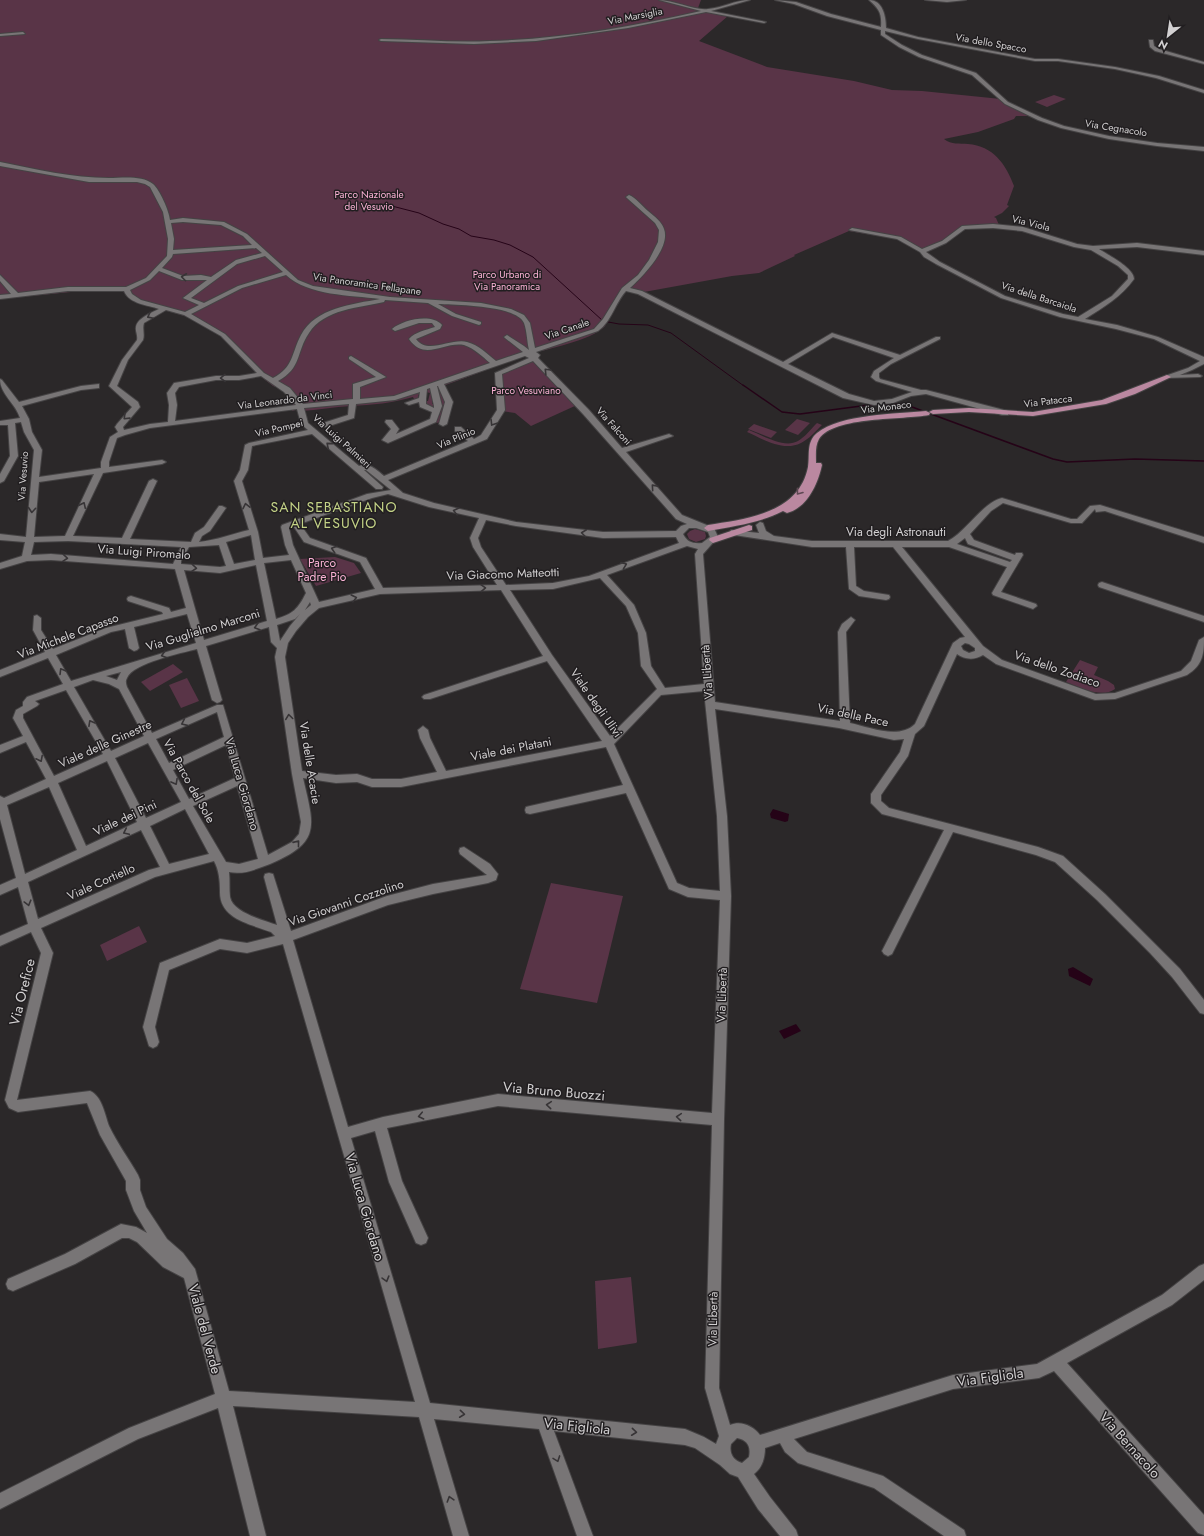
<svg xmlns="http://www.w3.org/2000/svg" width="1204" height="1536" font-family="Jost,sans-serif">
<rect width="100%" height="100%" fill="#2b2829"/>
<g fill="#593447">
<path d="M0,0H701L698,8L728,16L699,41L767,67L854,81L892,90L922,91L1001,99L1031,113L1032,116H1016L1014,119L978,132L944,139C952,145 959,143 968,144C993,146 1006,164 1014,186L1007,205L1009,206L1002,213L994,217L996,218L999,225L964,230L925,251L896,239L849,231L794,255L795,256L759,273L732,276L644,292H626L622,295L605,326C591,341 548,348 528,355C498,365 469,377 440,387L446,402L442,421L437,423L434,421L437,416H439L442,407L436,389L438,388L431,390L435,399L432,400V404H436L434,409L431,406L427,407L423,401H428L430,393L426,392L418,395V399L410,402L414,399L413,397C393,403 372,405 351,406C334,407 318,410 301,411L299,409L292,411L293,403L286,391L273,386L260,376L256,368L215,331L188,317L154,307L121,291L71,292L0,299Z"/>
<polygon points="1054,95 1066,99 1047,107 1035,102"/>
<polygon points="533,361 577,405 531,426 515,413 502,411 499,374"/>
<polygon points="797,419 810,423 798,435 785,430"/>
<path d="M817,423L822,425C816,431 809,439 801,443C783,452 763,439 747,432L749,430C762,435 784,449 798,441C805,437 811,429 817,423Z"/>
<polygon points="754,424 777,432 771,438 748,429"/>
<polygon points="695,529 705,532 706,536 705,539 696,542 689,539 687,534 690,531"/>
<polygon points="335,557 354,563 361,573 316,586 300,559"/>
<path d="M1080,660L1098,667L1094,675L1108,681L1114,685L1115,689C1101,699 1080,687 1066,682Z"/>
<polygon points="173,664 183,672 150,691 141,682"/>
<polygon points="187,678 199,701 181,708 169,685"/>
<polygon points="551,883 623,896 597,1003 520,989"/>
<polygon points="139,926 147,942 107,961 100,945"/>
<polygon points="631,1277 637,1342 636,1343 598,1349 595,1281"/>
</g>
<g fill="#250317">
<polygon points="773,809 789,814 788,821 785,822 771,818 770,814"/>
<polygon points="1073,967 1093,979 1090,986 1069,976 1068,969"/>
<polygon points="796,1024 801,1031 784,1039 779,1031"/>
</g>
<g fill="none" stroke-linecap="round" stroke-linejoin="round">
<polyline stroke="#250317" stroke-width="1" points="388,205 419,213 443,224 459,229 471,236 494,240 510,245 533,257 603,321 619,324 648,325 671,333 744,386"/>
<polyline stroke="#250317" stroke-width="1.5" points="743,385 782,412 800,414 869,405 904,404 1053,459 1067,462 1135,459 1204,461"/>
<defs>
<g id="minor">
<path d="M659,0C674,0 695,11 708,9C722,8 735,0 750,0L711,11L766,22L764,23L706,12L628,28L536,41L474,44L381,41L379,40L381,39C417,39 454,43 490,41C561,39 632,27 701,11Z"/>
<path d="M775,0L796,2L831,14L881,27C882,13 879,9 869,0C883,0 886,17 886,28L918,37L1035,59H1058L1115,67L1159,76L1204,90V93L1156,78L1115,69L1058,61H1035L918,39L885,31V34L902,45L922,55L976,73L1008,102L1042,118L1064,126L1109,136L1157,143L1204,147V151L1157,146L1109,139L1061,128L1038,120L1005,104L972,75L919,57L899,47L881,35V30L827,16L794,4Z"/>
<polygon points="925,0 966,0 947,2"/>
<polygon points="23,32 25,34 0,36 0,34"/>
<polygon points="1149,40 1153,40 1154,46 1159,49 1204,62 1204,64 1155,51 1150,47"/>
<path d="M0,162C36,169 72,178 109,178C122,178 142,175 153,184C160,190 169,211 170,220L183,218L224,222L247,234L298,280L313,286L390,297L481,303L511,309L524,315L530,323L535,348L594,329L603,319L622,288L638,275L649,260L658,242L659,230L655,223L627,198L626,197L629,195C636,198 642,206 648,211C654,216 662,222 664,229C671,248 642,277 630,288L642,291L783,362L832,333L900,355L936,337H940V339L891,364L879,373V377L880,379L921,390H926L1008,411V415H1002L926,394L911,396L893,403L874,405L843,398L638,294L626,291C615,303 612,321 598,331L536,352L540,355L538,358L589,410L622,448L669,434L673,436L626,452L682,515L714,528L718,537L703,554L715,702L840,721L838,632L842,624L851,617L855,620L846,632L850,723C869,727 899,740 915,724L953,643L960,638L965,637L893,547H854L856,586L864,591L889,595L890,597L889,599L886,600L859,596L849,589L846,547H812L734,535L730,532L731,530L759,533L756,525L760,522L763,523L766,531L774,536L812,541H948C967,531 982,503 1002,498L1071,519H1077L1090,506L1100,505L1204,537V543L1114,514L1105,511L1096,512L1095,509L1082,523H1071L1003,503L991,511L970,534L974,540L1015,555L1016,553H1022L1023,555L1001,592L1036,604L1037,606L1033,609L993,595L992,593L1007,567L949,547H902L983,646L1002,660L1096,694L1115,693L1181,671L1191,661L1199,640L1204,637C1204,654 1203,665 1187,675L1115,699L1095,700L996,664L983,655C975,660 965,660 957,654L924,726L915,734L908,756L881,795V801L889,808L1038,847L1063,856L1105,894L1180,969L1204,1000V1014L1200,1013L1172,977L1150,953L1097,900L1055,862L1036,855L953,832L892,954L888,956L884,954L882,951L944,830L882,814L871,803V794L900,752L904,739L894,740L839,728L715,709L727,816L731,896L724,1120L719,1388L730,1425C741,1420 753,1426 760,1435L953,1375L1037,1364L1162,1295L1199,1266L1204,1264V1280L1172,1305L1067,1363L1204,1515V1535L1198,1533L1054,1371L1039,1378L953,1389L794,1439L807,1452L883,1476L964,1530L966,1536H944L874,1488L798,1463L785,1452L780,1443L765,1448C765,1458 762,1468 754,1474L770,1497L796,1530L798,1536H780L758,1509L738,1477L730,1474L720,1465L695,1448L685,1445L554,1431L593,1536H577L539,1429L434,1419L469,1536H453L419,1417L233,1406L266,1536H250L218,1408L138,1439L0,1509V1493L129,1428L215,1394L184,1278L163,1267L137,1242L129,1238H122L75,1264L13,1291L8,1289L6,1284L8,1279L65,1254L121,1224L136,1227L147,1233L134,1211L126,1190V1181L100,1135L87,1103L18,1112L9,1108L5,1100L41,953L31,932L0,946V936L28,924L18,887L0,895V885L16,878L0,819V796L4,798L46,779L26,742L0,753V745L23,736L13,718L16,710L23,706V702L27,697L63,684L48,658L0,677V670L45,652L33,630L34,616L37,615L41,618V630L53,649L106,628L163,614L162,612L128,601L127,599L128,597L131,596L169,608L171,612L186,608L175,569L51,560L27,561L0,569V563L22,556L25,542L0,540V534L26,537L34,450L24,432L21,422L15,423L18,456L4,481L0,483V474L10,456L8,425H0V421L20,418C16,404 0,394 0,379L2,380L19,402L81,386L99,384V388L81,390L22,406L29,419L32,432L42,450L39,477L101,468V462L110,437L118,432L115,427L117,424L132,407L109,386L122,360L137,340C138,335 135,331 136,327C137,318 153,312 159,309C148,305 129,304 124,291H68L0,299V295L11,294L0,281V275L18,293L68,287H126L146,278L167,256L168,239L163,212L150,187L145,184L137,182H89L0,166ZM183,222L221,225L243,236L252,245L173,250L174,239L171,223ZM256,248L262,253L236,260L211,277L201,275L183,276L162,268L172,257L173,254ZM265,256L283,272L238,286L204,303L191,298L237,264ZM159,271L182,280H207L183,298L199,305L185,312L141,300L132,294L130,290L150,280ZM286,275C309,296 350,295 380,299C353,304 315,308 301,335C291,354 294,367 273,378L264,373L225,334L191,314L242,288ZM385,300L428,303L452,316L479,325L481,324V322L456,314L438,304C456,305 516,305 524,323C527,331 527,342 529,350L524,346L507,335L504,337L505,338L523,352L496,361C487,354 479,345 467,342C451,338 427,355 416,339L440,329L442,325C431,313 403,320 392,329L395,331L419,323H432L435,327C426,330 415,332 409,339C425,362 444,341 464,345C474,348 483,357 490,363L394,396L360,399V387L386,377L351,356L349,357V359L376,377L353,384V399L303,404L290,388L278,381C302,368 296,352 309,333C324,309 359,308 384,302ZM166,310L184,315L221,336L257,373L239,376H216L174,383L167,393L169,405L168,422L150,424L124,430L123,427L140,407L138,402L117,386L128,360L143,340C145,334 142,329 144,323ZM833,337L894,358L874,371L871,377L876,381L912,392L892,399L874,401L849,394L788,364ZM525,356L529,358L495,373L497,410L481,435L474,439L461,427H455V431L468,441L384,476C377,470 369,462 359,466L308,423L304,408L349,404L348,415L323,423V427H326L354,418L356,404L395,400L420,392L419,398L405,403L409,405L419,402L420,407L432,412L430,419L396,434L399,429L392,420H386L385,422L391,429L382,440L388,443L436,422L442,406L437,386H438L445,402L439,424L443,426L447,424L453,402L444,384ZM533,361L583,414L676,519L687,524L681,526L676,531L603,532L516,522L434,503L403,493L388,480L487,439L505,410L502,374ZM261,376L284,392L296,405L175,421L177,405L175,393L179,387L216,380H239ZM430,388L434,406V408L426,404V399L427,389ZM297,409L301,424L308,430L249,443L245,445L240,470L234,481L249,530C232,534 217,540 199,542L202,536L210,531L226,508L222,506H219L204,527L195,533L191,542L130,539L157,481L153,479L149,481L122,538L73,536L103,473L162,464L166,462L162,460L109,467V462L117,438L125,435L150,428ZM312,434L376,489H382L383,487L364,470H366L391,490L367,494L282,525L281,527L285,545L289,555L263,558L258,532L242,481L248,470L252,446ZM94,474L65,536L34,537L39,482ZM388,494L429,507L479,518L470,538L473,547L497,585L383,588L366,558L310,538L300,524L372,498ZM486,520L516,526L603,538L676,537L679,543L589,576L553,583L506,585L481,547L478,538ZM294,527L304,542L360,562L375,589L319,602L293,545L289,528ZM689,528H696L708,532L710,537L702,543C693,544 687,542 683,534ZM251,535L255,560L234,564L226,542ZM965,538L968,544L1012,560L1010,562L957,544ZM68,541L181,547L173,564L51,554L31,555L34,542ZM219,545L226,566L220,567L181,564V561L189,547ZM687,546L698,549L695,554L704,684L665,688L651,666L646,633L634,605L607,575ZM291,560L306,593C298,609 293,614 276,619L264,563ZM256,565L267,621L204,640L184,570L220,573ZM600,578L626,606L638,633L641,666L657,689L610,736L552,655L510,590L553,589ZM501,590L543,656L424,695L422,697L424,699H430L547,661L602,741L446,771L430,738L428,730L423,726L418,730L420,738L437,772L401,779H372L357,774L336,775L302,771L285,657L288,643L296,631L308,617L319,608L380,594ZM310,602L311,605L305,610ZM187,614L196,643L71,681L56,655L111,632L125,629L129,648L134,651L137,650L139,648L134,627ZM300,614L290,626L280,641L277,625L295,619ZM269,627L271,642L277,648L275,657L292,774L301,822L299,834L292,842L268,855L223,705H217L152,733L127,687C126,684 125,681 127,678C133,663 182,653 197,649L212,700L217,703L220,702L222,700L206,646ZM965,643L969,644L975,648V651L969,653L963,650L961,646ZM121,672L117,680L106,676ZM93,680L109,684L119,689L144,736L111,751L74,687ZM66,690L103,754L54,776L23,718V714L37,706L39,704L35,701ZM704,691L717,816L720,891L689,888L677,883L614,744L661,695ZM217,712L224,737L169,763L156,739ZM148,743L181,802L146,818L115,758ZM226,745L235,778L189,799L173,770ZM606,747L623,785L530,806L526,807L525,810L526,813L530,814L626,793L669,889L688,897L720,900L712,1113L498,1094L383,1117L348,1127L293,940L388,905L433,894L488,883L496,880L498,874L490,864L464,847L460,848L459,851L460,854L487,875L433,884L387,896L291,931L273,874L269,873L265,874L264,877L277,925C264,920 233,913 230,897C229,889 230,880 229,872C244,875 256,869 270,864C322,842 314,826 303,778L336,783L357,782L372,787H401ZM107,761L137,822L86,846L58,783ZM237,786L258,859L239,864L226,862L193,806ZM49,787L77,850L25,874L7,805ZM185,809L209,854L169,864L150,826ZM141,830L160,867L149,870L38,919L28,882ZM214,861C219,870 220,881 220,891C219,919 250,924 271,932L275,936L247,943L220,939L160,963L143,1027L149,1046L153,1048L157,1046L159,1042L155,1027L169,970L220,949L247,953L283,944L415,1402L229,1391L195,1269L183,1253L167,1239L146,1207L140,1190V1180L138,1175C129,1159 117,1143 109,1126C105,1115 102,1096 90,1091L17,1100L53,953L41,928L155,877ZM498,1106L712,1125L705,1388L719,1436L716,1444L704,1437L685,1429L430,1403L351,1138L375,1131L389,1182L416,1243L421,1245L426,1243L428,1238L402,1181L387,1128ZM737,1438C748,1440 751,1447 749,1457L742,1463C733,1460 729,1453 731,1444Z"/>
<path d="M993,224L1023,227L1077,244L1093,246L1137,243L1204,251V255L1137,247L1099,249C1108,255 1134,268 1134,279C1121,297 1104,307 1085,319L1117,325L1158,337L1204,357V364L1192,370L1180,375L1198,374L1202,376L1200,377L1165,378V376L1188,368L1200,361L1154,339L1116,329L1060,317L1001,298L936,264L924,257L920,252L897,239L849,230L852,228L901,237L922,249L942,241L962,226ZM993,228L1022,231L1074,247L1091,250L1118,266L1128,275V279L1112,296L1078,317L1063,314L1005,296L940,262L926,252L946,243L965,229Z"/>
<polygon points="1102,582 1204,616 1204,622 1099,587 1098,585 1099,583"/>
</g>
<g id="major">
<polygon points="1167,375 1171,377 1169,378 1135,394 1106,404 1033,416 969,412 933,414 929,412 933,410 969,408 1033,412 1102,400"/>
<path d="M926,411L930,413L929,415C904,420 834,416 819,439C815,446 816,455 816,463H821L822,465C818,484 807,508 787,513L783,511C760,523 734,526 708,531L704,528L708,525C747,519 799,513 808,467C810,455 806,442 817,433C840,414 897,414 926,411Z"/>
<polygon points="749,525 752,526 752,530 713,543 709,540 710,538"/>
</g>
</defs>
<use href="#minor" stroke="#454344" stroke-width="2"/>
<use href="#major" stroke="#454344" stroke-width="2"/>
<use href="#minor" fill="#787576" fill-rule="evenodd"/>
<use href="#major" fill="#ba88a0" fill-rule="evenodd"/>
</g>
<defs><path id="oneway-chevron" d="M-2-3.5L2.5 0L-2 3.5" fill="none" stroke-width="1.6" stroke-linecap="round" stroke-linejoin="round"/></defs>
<g stroke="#373436">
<use href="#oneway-chevron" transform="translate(184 277) rotate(-173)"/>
<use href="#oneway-chevron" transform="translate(150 316) rotate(153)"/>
<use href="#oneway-chevron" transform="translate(547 371) rotate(-134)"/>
<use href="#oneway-chevron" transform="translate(223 378) rotate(179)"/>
<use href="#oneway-chevron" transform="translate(126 417) rotate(136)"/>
<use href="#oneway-chevron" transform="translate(493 423) rotate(122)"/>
<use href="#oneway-chevron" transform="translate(329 445) rotate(-140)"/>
<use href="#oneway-chevron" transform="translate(654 487) rotate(-131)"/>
<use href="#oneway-chevron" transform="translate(83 505) rotate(-65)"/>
<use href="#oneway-chevron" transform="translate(246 506) rotate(-102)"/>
<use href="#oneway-chevron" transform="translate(32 510) rotate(95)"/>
<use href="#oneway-chevron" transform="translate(456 511) rotate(-166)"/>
<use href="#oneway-chevron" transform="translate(584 533) rotate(-173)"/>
<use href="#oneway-chevron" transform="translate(334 549) rotate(-162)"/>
<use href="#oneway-chevron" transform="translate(65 558) rotate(5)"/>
<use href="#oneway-chevron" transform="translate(624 565) rotate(-21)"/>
<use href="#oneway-chevron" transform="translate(194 568) rotate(5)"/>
<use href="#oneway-chevron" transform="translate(483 588) rotate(-2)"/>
<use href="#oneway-chevron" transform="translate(354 598) rotate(-14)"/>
<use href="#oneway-chevron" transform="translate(257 627) rotate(164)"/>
<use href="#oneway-chevron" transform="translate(164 655) rotate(163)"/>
<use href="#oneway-chevron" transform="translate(62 671) rotate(-121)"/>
<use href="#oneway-chevron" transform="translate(289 717) rotate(-98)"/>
<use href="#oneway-chevron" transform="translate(91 723) rotate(-119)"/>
<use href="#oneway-chevron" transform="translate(184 723) rotate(156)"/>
<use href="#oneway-chevron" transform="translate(40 759) rotate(63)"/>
<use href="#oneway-chevron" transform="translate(175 782) rotate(61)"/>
<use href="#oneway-chevron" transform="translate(126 832) rotate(155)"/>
<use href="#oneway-chevron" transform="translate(297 843) rotate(-51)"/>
<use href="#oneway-chevron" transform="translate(28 903) rotate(75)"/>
<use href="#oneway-chevron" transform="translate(549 1105) rotate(-175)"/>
<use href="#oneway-chevron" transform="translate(421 1116) rotate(168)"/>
<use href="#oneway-chevron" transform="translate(679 1117) rotate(-175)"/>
<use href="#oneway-chevron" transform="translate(386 1279) rotate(74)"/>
<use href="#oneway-chevron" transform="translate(462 1414) rotate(6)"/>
<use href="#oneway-chevron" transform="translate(634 1432) rotate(6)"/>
<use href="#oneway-chevron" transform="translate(557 1459) rotate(70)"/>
<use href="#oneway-chevron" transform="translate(450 1499) rotate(-107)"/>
</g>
<use stroke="#5e4853" href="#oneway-chevron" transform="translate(799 492) rotate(127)"/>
<g text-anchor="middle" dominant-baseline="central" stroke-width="3" stroke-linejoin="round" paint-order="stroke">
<g font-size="10" fill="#d2d0d1" stroke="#211e20">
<text transform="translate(635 16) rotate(-11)">Via Marsiglia</text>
<text transform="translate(991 43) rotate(10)">Via dello Spacco</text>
<text transform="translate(1116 128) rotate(9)">Via Cegnacolo</text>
<text transform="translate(1031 223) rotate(14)">Via Viola</text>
<text transform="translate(367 284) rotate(8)">Via Panoramica Fellapane</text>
<text transform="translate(1039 297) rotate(18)">Via della Barcaiola</text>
<text transform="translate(567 329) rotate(-19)">Via Canale</text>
<text transform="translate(285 400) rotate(-7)">Via Leonardo da Vinci</text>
<text transform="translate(1048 401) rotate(-7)">Via Patacca</text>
<text transform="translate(886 407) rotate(-7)">Via Monaco</text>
<text transform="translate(614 426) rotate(48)">Via Falconi</text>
<text transform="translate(279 428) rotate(-13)">Via Pompei</text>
<text transform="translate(456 438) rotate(-23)">Via Plinio</text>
<text transform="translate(342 441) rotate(42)">Via Luigi Palmieri</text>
<text transform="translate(23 476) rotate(-86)">Via Vesuvio</text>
</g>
<g font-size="10" fill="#fbb2d5" stroke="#211e20">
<text x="369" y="194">Parco Nazionale<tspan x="369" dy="12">del Vesuvio</tspan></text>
<text x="507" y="274">Parco Urbano di<tspan x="507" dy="12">Via Panoramica</tspan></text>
<text x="526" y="390">Parco Vesuviano</text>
</g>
<g font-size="12" fill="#d2d0d1" stroke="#211e20">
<text x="896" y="532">Via degli Astronauti</text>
<text transform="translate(144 552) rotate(4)">Via Luigi Piromalo</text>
<text transform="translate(503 574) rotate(-2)">Via Giacomo Matteotti</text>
<text transform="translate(203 630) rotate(-17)">Via Guglielmo Marconi</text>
<text transform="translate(68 636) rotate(-21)">Via Michele Capasso</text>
<text transform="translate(1057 669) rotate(19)">Via dello Zodiaco</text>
<text transform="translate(707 672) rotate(-94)">Via Libertà</text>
<text transform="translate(596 703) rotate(55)">Viale degli Ulivi</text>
<text transform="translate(853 715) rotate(12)">Via della Pace</text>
<text transform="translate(105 744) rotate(-24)">Viale delle Ginestre</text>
<text transform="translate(511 749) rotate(-11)">Viale dei Platani</text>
<text transform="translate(310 763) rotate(81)">Via delle Acacie</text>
<text transform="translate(189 781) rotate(61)">Via Parco del Sole</text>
<text transform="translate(242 784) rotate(74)">Via Luca Giordano</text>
<text transform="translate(125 818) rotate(-25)">Viale dei Pini</text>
<text transform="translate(101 882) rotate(-24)">Viale Cortiello</text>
<text transform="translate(346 903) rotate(-19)">Via Giovanni Cozzolino</text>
<text transform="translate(722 995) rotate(-88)">Via Libertà</text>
<text transform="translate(713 1319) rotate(-89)">Via Libertà</text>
</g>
<g font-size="12" fill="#fbb2d5" stroke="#211e20">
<text x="322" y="563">Parco<tspan x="322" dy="14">Padre Pio</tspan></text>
</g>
<g font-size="14" letter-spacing="1" fill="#c3d286" stroke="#211e20">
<text x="334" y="507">SAN SEBASTIANO<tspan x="334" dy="16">AL VESUVIO</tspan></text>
</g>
<g font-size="14" fill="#d2d0d1" stroke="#211e20">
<text transform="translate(22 992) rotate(-76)">Via Orefice</text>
<text transform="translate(554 1091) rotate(5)">Via Bruno Buozzi</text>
<text transform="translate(365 1207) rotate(74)">Via Luca Giordano</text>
<text transform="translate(205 1329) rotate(75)">Viale del Verde</text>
<text transform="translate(990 1377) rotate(-8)">Via Figliola</text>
<text transform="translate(577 1426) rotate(6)">Via Figliola</text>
<text transform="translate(1130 1445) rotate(48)">Via Bernacolo</text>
</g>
</g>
<g transform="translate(1168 36) rotate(210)" stroke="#211e20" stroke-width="3" paint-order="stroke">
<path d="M0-3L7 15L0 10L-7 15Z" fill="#d2d0d1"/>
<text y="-6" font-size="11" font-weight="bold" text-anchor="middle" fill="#d2d0d1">N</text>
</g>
</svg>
